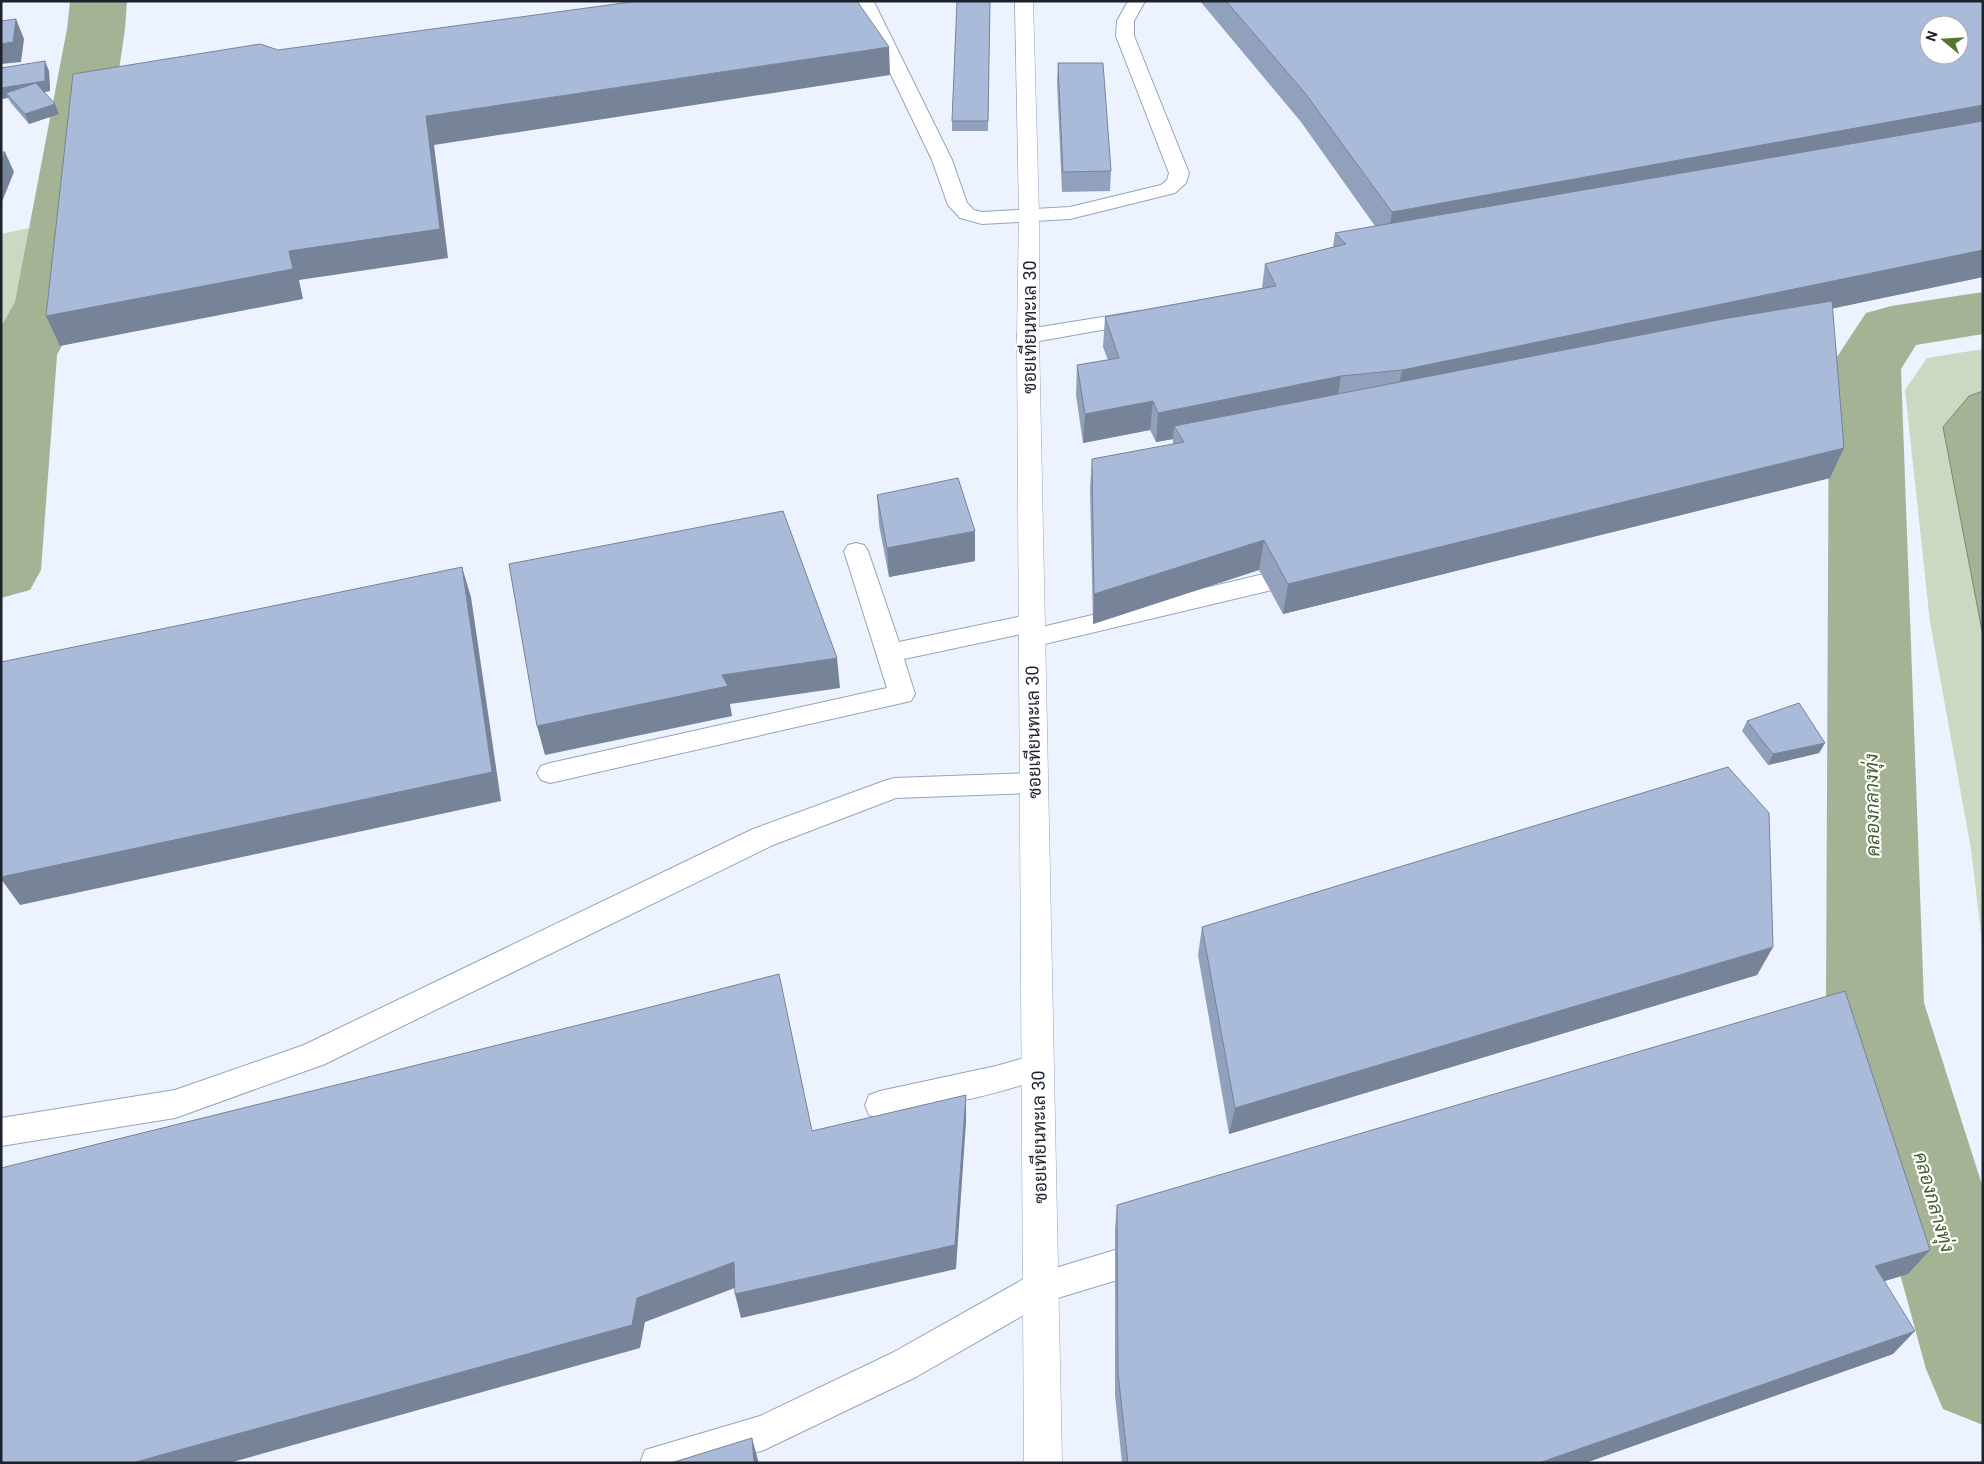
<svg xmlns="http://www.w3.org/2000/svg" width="1984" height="1464" font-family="Roboto,Sarabun,sans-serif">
<rect width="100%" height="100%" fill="#ecf2fe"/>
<g fill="#ccd8c2">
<polygon points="34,227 1,406 1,234"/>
<polygon points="1983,349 1983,391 1969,396 1943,427 1983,636 1983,950 1971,849 1930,622 1905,390 1927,358"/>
</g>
<polygon fill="#a3b393" stroke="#7a8774" points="1983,391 1983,636 1943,427 1969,396"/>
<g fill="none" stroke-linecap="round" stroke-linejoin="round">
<g fill="#a3b393" fill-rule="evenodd">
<polygon points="70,1 127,1 125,29 85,302 57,355 41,570 30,590 1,598 1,327 15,302 67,29"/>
<polygon points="1983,292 1983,334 1916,345 1901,369 1924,1003 1983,1188 1983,1425 1943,1409 1926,1369 1826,1003 1829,369 1866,313 1891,306"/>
</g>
<defs>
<g id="lane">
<polygon points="859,1 873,1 875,4 952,160 967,203 974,210 982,212 1070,207 1161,185 1167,180 1169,173 1116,36 1117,21 1128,1 1145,1 1134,21 1134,36 1189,173 1186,183 1175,193 1070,219 982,224 960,218 948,205 932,160 857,4"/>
<polygon points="1140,311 1147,312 1151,317 1147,322 1028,343 1020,341 1017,336 1020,331 1028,329"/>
<polygon points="856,543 864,545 868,551 899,642 1032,614 1041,617 1044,623 1042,627 1280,570 1289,573 1292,579 1289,585 1280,588 1032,647 1023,644 1019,638 1022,634 904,659 915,694 911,701 550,783 541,780 537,773 541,766 550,763 887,688 844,551 848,545"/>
<polygon points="1033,773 1043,776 1046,783 1043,790 1033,793 896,798 773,845 325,1064 175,1118 1,1146 1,1118 175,1090 304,1045 753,829 884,781 894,778"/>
<path d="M1038,1054L1049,1058L1053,1067L1049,1076C994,1096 936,1106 880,1119L869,1115L865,1105L869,1095L880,1091L996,1066Z"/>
<polygon points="1115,1250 1127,1255 1131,1266 1127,1277 1048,1301 916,1377 764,1450 719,1463 640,1463 645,1450 760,1416 892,1353 1029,1276"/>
</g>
<polygon id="street" points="1015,1 1033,1 1039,215 1039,336 1062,1463 1024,1463 1017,336 1019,215"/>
</defs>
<use href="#lane" stroke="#95a3bf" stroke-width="2"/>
<use href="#street" stroke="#95a3bf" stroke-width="1"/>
<use href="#lane" fill="#fff" fill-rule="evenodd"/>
<use href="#street" fill="#fff" fill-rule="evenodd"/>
</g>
<g fill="#92a1bb">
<polygon points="990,1 988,131 952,131 952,121"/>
<polygon points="1200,1 1983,1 1983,277 1833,308 1830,478 1283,614 1259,570 1093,624 1090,489 1092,459 1173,445 1173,439 1156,442 1150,430 1083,443 1076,395 1077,365 1108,360 1103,347 1105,317 1262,288 1265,264 1333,247 1335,233 1375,226 1301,122"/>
<polygon points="1058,63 1111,171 1110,191 1062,192 1057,82"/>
<polygon points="1,68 49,71 50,91 44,92 59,114 29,124 11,103 8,98 1,99"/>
<polygon points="877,495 975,561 889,577 879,525"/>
<polygon points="1747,721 1825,743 1819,753 1768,765 1742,731"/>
<polygon points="1202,927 1773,947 1757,975 1229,1134 1198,955"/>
<polygon points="1117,1205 1930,1250 1908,1274 1884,1281 1893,1354 1585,1463 1122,1463 1115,1395 1115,1230"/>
</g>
<g fill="#778399">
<polygon points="16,19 24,39 21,62 1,64 1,44"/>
<polygon points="889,47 890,75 434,145 448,258 299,280 303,299 60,346 46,316 289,251 426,116"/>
<polygon points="45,61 49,71 50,91 10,98 6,93 8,98 1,99 1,88"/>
<polygon points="55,104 59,114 29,124 25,114"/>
<polygon points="1983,105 1983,131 1387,242 1392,212"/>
<polygon points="5,152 14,172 1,204 1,161"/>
<polygon points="1983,250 1983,277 1396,400 1402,370"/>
<polygon points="1341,376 1336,406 1174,426 1173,439 1156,442 1158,413"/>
<polygon points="1153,401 1150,430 1083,443 1085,414"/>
<polygon points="1844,448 1830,478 1283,614 1288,584"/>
<polygon points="975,531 975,561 889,577 887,548"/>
<polygon points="1264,540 1259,570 1093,624 1094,594"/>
<polygon points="462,567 471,597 501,801 20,905 1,879 1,877"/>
<polygon points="837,658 840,688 730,704 732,716 545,755 537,726 722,675"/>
<polygon points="1825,743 1819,753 1768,765 1773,754"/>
<polygon points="1773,947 1757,975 1229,1134 1235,1108"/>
<polygon points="966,1095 966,1122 956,1269 741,1318 735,1294"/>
<polygon points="1930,1250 1908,1274 1855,1290 1875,1266"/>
<polygon points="734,1262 740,1286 645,1322 640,1348 229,1463 132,1463 637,1298"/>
<polygon points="1915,1331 1893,1354 1585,1463 1539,1463"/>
<polygon points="752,1438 758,1460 758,1463 754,1463"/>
</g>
<g fill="#aabbda" stroke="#778399" fill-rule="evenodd">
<polygon points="638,1 857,1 889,47 426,116 440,229 289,251 293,269 46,316 73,74 260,44 278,50"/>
<polygon points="957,1 990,1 988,121 952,121"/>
<path d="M1226,1H1983V105L1392,212L1305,93ZM1929,25H1959V55H1929Z"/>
<polygon points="16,19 13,42 1,44 1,21"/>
<polygon points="45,61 45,81 1,88 1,68"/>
<polygon points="1058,63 1103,63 1111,171 1063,172"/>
<polygon points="36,83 55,104 25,114 6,93"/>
<polygon points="1983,121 1983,250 1402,370 1341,376 1158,413 1153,401 1085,414 1077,365 1119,358 1105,317 1276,286 1265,264 1346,244 1335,233"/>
<polygon points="1,152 5,152 1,161"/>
<polygon points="1832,301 1844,448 1288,584 1264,540 1094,594 1092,459 1184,442 1174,426 1723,319"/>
<polygon points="958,478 975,531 887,548 877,495"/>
<polygon points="783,511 837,658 722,675 728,686 537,726 509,564"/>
<polygon points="462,567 492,772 1,877 1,662"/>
<polygon points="1799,703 1825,743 1773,754 1747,721"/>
<polygon points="1728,767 1769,813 1773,947 1235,1108 1202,927"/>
<polygon points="779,974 812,1131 966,1095 955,1245 735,1294 734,1262 637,1298 632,1325 132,1463 1,1463 1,1168 635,1011"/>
<polygon points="1845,991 1930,1250 1875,1266 1915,1331 1539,1463 1128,1463 1118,1373 1117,1205"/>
<polygon points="752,1438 754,1463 671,1463"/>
</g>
<g text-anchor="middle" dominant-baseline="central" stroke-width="4.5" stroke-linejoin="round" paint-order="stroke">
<g font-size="18" fill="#1c212c" stroke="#fff">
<text transform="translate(1029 327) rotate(-90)">ซอยเทียนทะเล 30</text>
<text transform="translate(1033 732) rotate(-91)">ซอยเทียนทะเล 30</text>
<text transform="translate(1039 1137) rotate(-91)">ซอยเทียนทะเล 30</text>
</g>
<g font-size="19" font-style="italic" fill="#475e2e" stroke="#fff">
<text transform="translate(1872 805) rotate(-91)">คลองกลางทุ่ง</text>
<text transform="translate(1934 1202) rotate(74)">คลองกลางทุ่ง</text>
</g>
</g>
<rect width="1984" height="1464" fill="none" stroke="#1c212c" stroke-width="5"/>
<g transform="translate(1944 40) rotate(288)"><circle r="24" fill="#ffffff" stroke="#a4a6ab"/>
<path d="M0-4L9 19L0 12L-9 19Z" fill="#55762e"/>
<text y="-8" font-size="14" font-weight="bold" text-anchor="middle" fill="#1c212c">N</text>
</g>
</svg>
